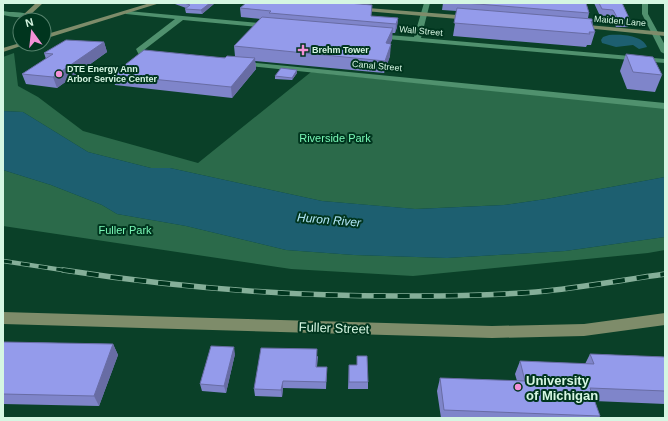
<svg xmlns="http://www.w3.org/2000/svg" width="668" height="421" font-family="Arial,sans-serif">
<rect width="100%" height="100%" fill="#0a4028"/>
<g fill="#2b6a4a">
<polygon points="14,53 18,86 38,97 83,131 198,163 311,72 665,108 665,177 546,199 504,205 415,209 322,201 170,168 151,168 88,152 23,112 3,111 3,57"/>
<polygon points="3,170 51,185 102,205 117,214 186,226 286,250 354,255 447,258 565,251 665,237 665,250 648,253 413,276 291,269 3,226"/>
</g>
<g fill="#1d5f70">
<path d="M609,35C620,34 643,35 647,47L639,49L633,45L616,47L602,43L601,40L603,37Z"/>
<polygon points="3,111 23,112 88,152 151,168 170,168 322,201 416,209 504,205 546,199 665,177 665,237 565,251 447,258 354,255 286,250 186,226 117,214 102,205 51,185 3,170"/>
</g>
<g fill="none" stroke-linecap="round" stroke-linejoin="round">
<g fill="#50916e" fill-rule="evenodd">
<polygon points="424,3 430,3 421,38 665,59 665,63 375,38 371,36 375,34 414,37"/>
<polygon points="642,3 648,3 648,14 665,45 665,54 661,52 642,14"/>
<path d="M3,11C11,13 23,11 29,15C23,19 11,17 3,15Z"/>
<polygon points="128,11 271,24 274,26 271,28 183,20 144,50 145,51 159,53 159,57 156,57 139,55 136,49 175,19 126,14 125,13"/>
<polygon points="237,61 665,103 665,109 240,65 236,63"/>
</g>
<g fill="#7e8c6a" fill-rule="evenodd">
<polygon points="36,3 43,3 30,15 33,20 27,20 23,15"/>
<polygon points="150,3 160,3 44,39 44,35"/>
<polygon points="355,7 470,16 473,18 470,20 353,10 353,8"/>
<polygon points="577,24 665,32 665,36 575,27 575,25"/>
<polygon points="20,43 20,44 27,44 3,52 3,48"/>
<polygon points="3,312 492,326 584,324 665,313 665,325 584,336 492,338 3,324"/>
</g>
<defs>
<polyline id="rail-far1" points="3,261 69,271"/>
<path id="rail" d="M63,270C179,288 296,297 414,296C455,296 495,295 536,292C579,288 622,280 665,274"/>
</defs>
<use href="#rail-far1" stroke="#85af99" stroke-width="4.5"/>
<use href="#rail" stroke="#85af99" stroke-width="5.5"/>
<use href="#rail-far1" stroke="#00351e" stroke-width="3" stroke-dasharray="9" stroke-linecap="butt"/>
<use href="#rail" stroke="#00351e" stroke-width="4" stroke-dasharray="12" stroke-linecap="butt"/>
</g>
<g fill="#7f85ca">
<polygon points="175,3 215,3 202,14 186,13 185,9 186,8 175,4"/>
<polygon points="443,3 586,3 589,13 588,18 593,22 592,26 595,32 591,45 587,45 586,47 453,36 457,11 442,10"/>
<polygon points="594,3 622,3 630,20 628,27 616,27 611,17 600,16"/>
<polygon points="240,8 398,18 397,27 395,33 392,33 392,40 390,43 390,56 384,73 255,61 256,69 232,98 115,85 112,75 235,56 234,46 261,19 241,17"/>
<polygon points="104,42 107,52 57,88 26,84 22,74 46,59 44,53"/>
<polygon points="626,54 662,75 655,92 627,89 620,71"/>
<polygon points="297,73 292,80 275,79 275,76"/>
<polygon points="3,342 113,344 118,355 99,406 3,404"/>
<polygon points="235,354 226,393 202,391 200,384"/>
<polygon points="590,354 665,357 665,404 594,401 600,416 599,418 441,418 437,391 440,378 517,381 515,374 520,361 585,364"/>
<polygon points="318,356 317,367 327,367 326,389 283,388 282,397 255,396 254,389"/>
<polygon points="357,356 368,382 368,389 348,389 349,365 357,365"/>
</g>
<g fill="#686ca4">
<polygon points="210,3 215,3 202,14 201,10"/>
<polygon points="398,18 397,27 395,33 396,24"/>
<polygon points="393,28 392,40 385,55 386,43"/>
<polygon points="104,42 107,52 57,88 53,77"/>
<polygon points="391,44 390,56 384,73 385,61"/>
<polygon points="255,58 256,69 232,98 231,87"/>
<polygon points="297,70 297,73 292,80 292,78"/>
<polygon points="113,344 118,355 99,406 94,396"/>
<polygon points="234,347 235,354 226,393 224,386"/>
<polygon points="283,381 283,388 282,397 281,390"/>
</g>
<g fill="#949beb" stroke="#686ca4">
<polygon points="184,3 210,3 201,10 185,9 190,5"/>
<polygon points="246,3 348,3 372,5 371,16 398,18 396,24 269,13 271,11 240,8"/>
<polygon points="465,3 586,3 589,13"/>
<polygon points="599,3 622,3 630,20 618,19 613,10 602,9"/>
<polygon points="457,8 592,19 593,22 591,21 595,32 589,32 590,34 454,23"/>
<polygon points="262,17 393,28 386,43 391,44 385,61 234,46"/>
<polygon points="66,40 104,42 53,77 22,74 53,54 44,53"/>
<polygon points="144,50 225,58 227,56 255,58 231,87 112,75"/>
<polygon points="626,54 653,57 662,75 633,72"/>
<polygon points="281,68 297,70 292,78 275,76"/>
<polygon points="3,342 113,344 94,396 3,394"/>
<polygon points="211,346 234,347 224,386 200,384"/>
<polygon points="261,348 317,349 316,367 327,367 326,382 283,381 281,390 254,389"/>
<polygon points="590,354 665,357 665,391 590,388 600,416 444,410 440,378 525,381 520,361 594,364"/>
<polygon points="357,356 367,356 368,382 349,382 349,365 357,365"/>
</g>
<g fill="#f391d6" stroke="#00351e" stroke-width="1.5">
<path d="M301 44h4v4h4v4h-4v4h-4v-4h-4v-4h4z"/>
<circle cx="59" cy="74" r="4"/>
<circle cx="518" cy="387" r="4"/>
</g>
<g text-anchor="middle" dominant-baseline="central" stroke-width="4" stroke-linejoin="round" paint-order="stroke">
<g font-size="9" fill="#d5f6e2" stroke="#00351e">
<text transform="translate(620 21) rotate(5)">Maiden Lane</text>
<text transform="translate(421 31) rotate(5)">Wall Street</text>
<text transform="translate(377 66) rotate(5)">Canal Street</text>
</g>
<g font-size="9" font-weight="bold" fill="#d5f6e2" stroke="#00351e" text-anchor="start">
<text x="312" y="50">Brehm Tower</text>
<text x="67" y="69">DTE Energy Ann<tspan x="67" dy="10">Arbor Service Center</tspan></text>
</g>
<g font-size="11" fill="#79f7b6" stroke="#00351e">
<text x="335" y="138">Riverside Park</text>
<text x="125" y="230">Fuller Park</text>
</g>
<g font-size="12" font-style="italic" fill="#b2e7f8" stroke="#00351e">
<text transform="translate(329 220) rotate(5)">Huron River</text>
</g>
<g font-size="13" fill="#d5f6e2" stroke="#00351e">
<text transform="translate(334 328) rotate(2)">Fuller Street</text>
</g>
<g font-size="13" font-weight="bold" fill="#d5f6e2" stroke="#00351e" text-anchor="start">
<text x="526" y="380">University<tspan x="526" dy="15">of Michigan</tspan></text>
</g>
</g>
<rect width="668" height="421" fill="none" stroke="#d5f6e2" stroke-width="8"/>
<g transform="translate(32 32) rotate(345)"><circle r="19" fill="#00351e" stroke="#55826c"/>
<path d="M0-3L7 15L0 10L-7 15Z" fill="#f391d6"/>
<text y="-6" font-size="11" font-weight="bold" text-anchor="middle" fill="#d5f6e2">N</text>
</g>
</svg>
